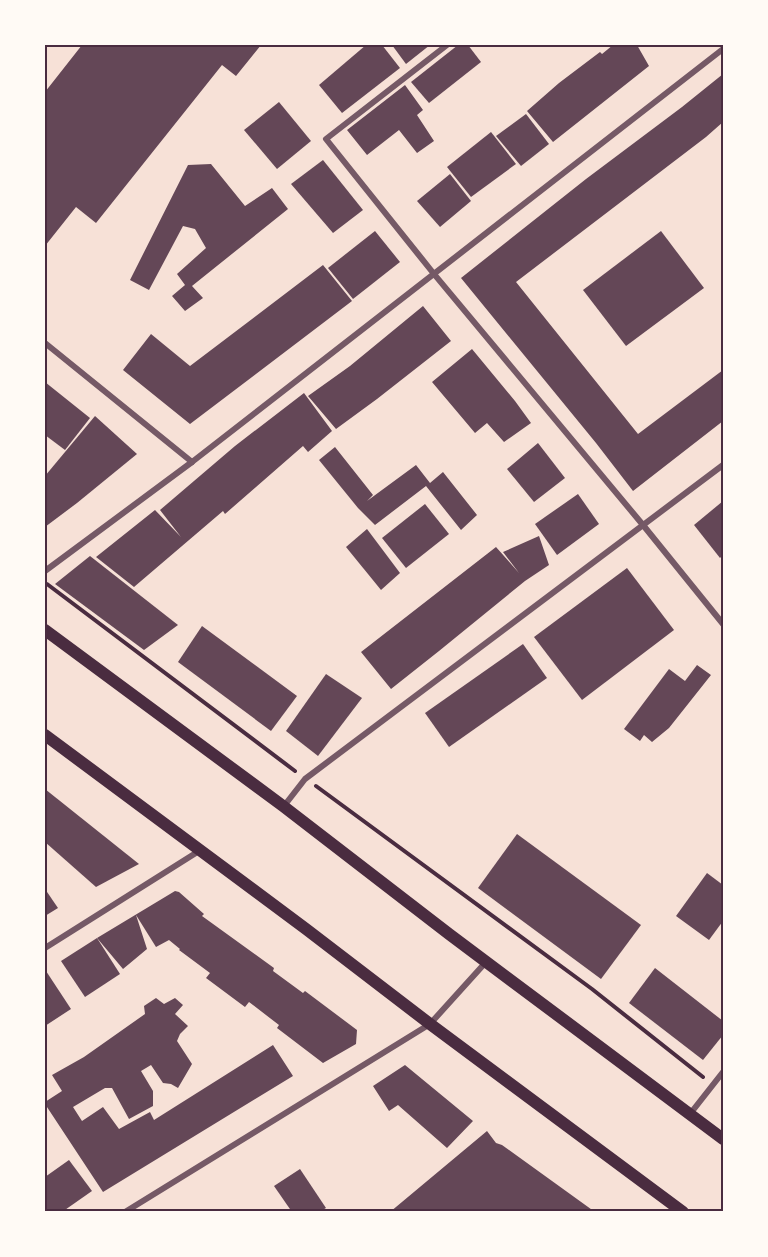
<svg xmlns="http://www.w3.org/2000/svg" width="768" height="1257" font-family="Roboto,sans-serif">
<rect width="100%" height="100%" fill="#f7e1d7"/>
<g fill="#644757">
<polygon points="82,45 261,45 236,76 222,65 96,223 76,207 45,246 45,92"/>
<polygon points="366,45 382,45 400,68 342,113 319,85"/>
<polygon points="392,45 430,45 406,64"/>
<polygon points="458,45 468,45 481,62 429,103 411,82"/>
<polygon points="613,45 637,45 649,66 553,142 527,111 559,83 600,52 602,54"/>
<polygon points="723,74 723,122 706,137 516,282 638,434 723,370 723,421 633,491 596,443 461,278 586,179 682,107"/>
<polygon points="405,85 423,110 417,115 434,141 417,153 399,130 367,155 347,130"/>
<polygon points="279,102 311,141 277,169 244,130"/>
<polygon points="526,114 549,144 521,166 496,136"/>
<polygon points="491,132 516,164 471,197 447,167"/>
<polygon points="323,160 363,210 333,233 291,184"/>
<polygon points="211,164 245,206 272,188 288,209 192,286 203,298 185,311 172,296 185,285 177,274 206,248 195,229 183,226 149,290 130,280 188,165"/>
<polygon points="450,174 471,201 440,227 417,201"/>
<polygon points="375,231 400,262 353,299 328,268"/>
<polygon points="661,231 704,288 626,346 583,290"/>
<polygon points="323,265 352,301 190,424 123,370 151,334 190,366"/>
<polygon points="423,306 451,341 377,399 336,429 308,396 350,366"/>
<polygon points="472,349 515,401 531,423 504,442 487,423 475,433 432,382"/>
<polygon points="45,382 90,418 65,450 45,435"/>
<polygon points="304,393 332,431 308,452 303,446 225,514 223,511 134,587 96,557 155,510 181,537 160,510 235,446"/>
<polygon points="95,416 137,454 77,503 45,527 45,476"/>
<polygon points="538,443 565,478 534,502 507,469"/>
<polygon points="335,447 373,495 367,501 416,465 430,483 443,472 477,515 461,530 426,486 375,525 358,508 319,460"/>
<polygon points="578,494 599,524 557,555 535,524"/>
<polygon points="723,501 723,555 720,558 694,525"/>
<polygon points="425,504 449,534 406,568 382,538"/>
<polygon points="367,529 400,573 381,590 346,547"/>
<polygon points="539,536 549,565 525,581 439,651 391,689 361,652 496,547 519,573 503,552"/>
<polygon points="90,556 178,625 144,650 55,584"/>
<polygon points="627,568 674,630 582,700 534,637"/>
<polygon points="202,626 297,696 271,731 178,662"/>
<polygon points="523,644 547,678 449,747 425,713"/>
<polygon points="697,665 711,675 669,728 652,742 644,735 640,741 624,729 669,669 685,681"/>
<polygon points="326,674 362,698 318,756 286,731"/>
<polygon points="45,789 139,864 96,887 45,842"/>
<polygon points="517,834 641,925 601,979 478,888"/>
<polygon points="707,873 723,885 723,921 709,940 676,916"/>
<polygon points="45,889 58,908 45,916"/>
<polygon points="175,891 179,892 204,914 202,916 274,968 273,971 303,993 305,991 357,1030 356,1044 323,1063 277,1028 279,1025 249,1002 245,1007 206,978 210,973 179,950 180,949 169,940 156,947 136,915 147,949 123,969 97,938"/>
<polygon points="97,938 120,974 85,997 61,961"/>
<polygon points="655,968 723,1021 723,1035 703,1060 629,1003"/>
<polygon points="46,971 71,1009 45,1026 45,972"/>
<polygon points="156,998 164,1004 175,998 183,1005 175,1014 188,1026 180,1034 177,1041 192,1064 178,1088 171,1084 163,1083 151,1065 141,1071 153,1091 153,1106 129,1119 112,1088 105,1088 73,1107 82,1121 103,1107 119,1129 150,1112 154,1120 273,1045 293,1076 103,1192 45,1104 45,1102 62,1091 52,1075 84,1057 145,1014 144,1006"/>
<polygon points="405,1065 473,1121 447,1148 398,1105 389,1111 373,1086"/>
<polygon points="487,1131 496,1143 502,1145 595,1212 390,1212"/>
<polygon points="69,1160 92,1191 62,1212 45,1212 45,1177"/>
<polygon points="300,1169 326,1208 319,1212 292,1212 274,1186"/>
</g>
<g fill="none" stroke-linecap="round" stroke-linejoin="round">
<g stroke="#4a2c40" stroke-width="4">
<polyline points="47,584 295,771"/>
<polyline points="316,786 592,989 703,1077"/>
</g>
<g stroke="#755966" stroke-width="6">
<polyline points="447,45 326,139 434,274 643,525 723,624"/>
<polyline points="45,343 192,462"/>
<polyline points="45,571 192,462 723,49"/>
<polyline points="284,806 305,779 723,465"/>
<polyline points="45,948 199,851"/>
<polyline points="690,1114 723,1072"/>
<polyline points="125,1212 430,1024 486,962"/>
</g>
<g stroke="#4a2c40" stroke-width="12">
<polyline points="45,630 283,806 449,934 723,1139"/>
<polyline points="45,735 306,929 430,1024 683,1212"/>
</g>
</g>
<rect width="768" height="1257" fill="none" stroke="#fffaf5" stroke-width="93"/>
<rect x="46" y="46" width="676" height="1164" fill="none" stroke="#4a2c40" stroke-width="2"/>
</svg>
